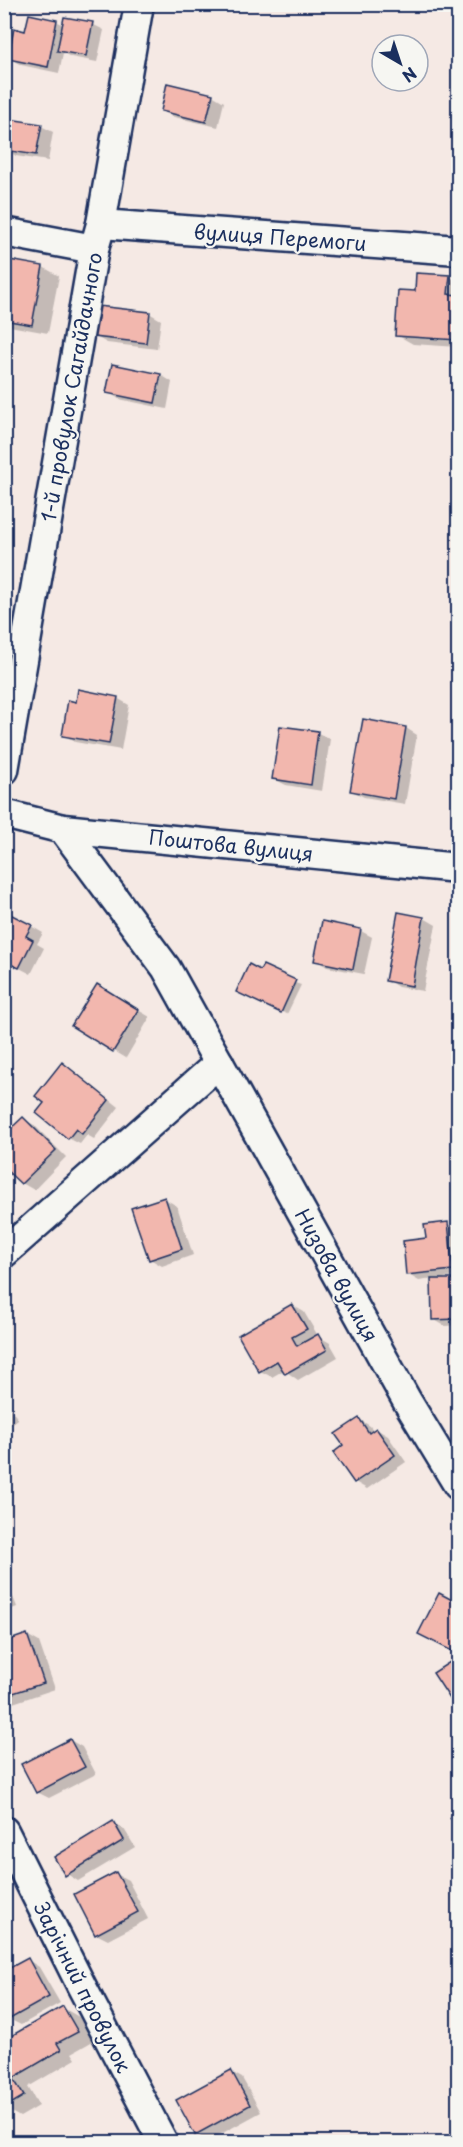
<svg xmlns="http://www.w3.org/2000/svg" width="463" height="2147" font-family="'Playpen Sans',sans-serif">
<rect width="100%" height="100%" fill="#f5e9e4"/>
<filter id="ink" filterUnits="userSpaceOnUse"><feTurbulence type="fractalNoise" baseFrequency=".0167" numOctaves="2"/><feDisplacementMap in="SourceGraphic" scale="12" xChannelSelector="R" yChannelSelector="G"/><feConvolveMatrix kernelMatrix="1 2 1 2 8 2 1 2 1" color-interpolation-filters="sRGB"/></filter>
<g filter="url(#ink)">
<g fill="#0003">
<polygon points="56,21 64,25 92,24 104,30 97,62 71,57 63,53 59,73 21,65 9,58 27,32"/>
<polygon points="212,95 224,102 218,127 174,117 162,111"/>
<polygon points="41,126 53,132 48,161 16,156 5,149"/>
<polygon points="4,260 43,267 59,276 48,333 4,325"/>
<polygon points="450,277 458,282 458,347 413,344 397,335 416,293"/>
<polygon points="149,313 161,320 157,349 107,343 96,337"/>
<polygon points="161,375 172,382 167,409 119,399 108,392"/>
<polygon points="117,698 129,705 121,750 75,742 64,735 77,703"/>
<polygon points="364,721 406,728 417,735 405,804 364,797 352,791"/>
<polygon points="282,727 318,733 330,739 322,791 286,785 274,779"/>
<polygon points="399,913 424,918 436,925 423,991 398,987 387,980"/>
<polygon points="31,926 43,933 37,944 44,948 31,974 4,960"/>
<polygon points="361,931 372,937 364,974 327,967 316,960"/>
<polygon points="261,972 301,985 287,1014 244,995"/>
<polygon points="97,986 150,1017 126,1058 73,1026"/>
<polygon points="63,1064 74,1071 119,1107 94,1139 87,1135 80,1144 68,1138 46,1103"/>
<polygon points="23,1119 34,1125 66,1157 34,1190 22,1183 4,1166"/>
<polygon points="165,1199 177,1206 193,1255 162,1266 150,1259"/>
<polygon points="448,1224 458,1230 458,1277 444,1278 444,1281 458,1280 458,1325 445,1326 433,1319 433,1279 419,1281 407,1274 427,1240"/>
<polygon points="292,1305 304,1312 318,1336 330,1343 338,1357 298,1380 284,1370 272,1377 260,1371"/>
<polygon points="4,1405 10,1408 18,1419 4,1430"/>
<polygon points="359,1419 370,1426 374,1431 376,1429 388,1436 406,1462 367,1489 355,1482 345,1446"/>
<polygon points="4,1575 17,1607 4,1612"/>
<polygon points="440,1595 458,1605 458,1653 432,1640"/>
<polygon points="27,1635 39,1642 55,1689 7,1705 4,1704 4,1643"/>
<polygon points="456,1660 458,1661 458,1708 435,1674"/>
<polygon points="70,1740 82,1747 96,1774 49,1798 37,1792"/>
<polygon points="113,1823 124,1829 135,1847 78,1881 67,1874"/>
<polygon points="116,1874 128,1880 148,1919 108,1940 96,1934"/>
<polygon points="28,1960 39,1967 60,2003 21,2025 9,2019"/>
<polygon points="63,2008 79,2017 93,2041 72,2053 76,2059 28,2087 39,2106 20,2117 4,2108 4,2042"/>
<polygon points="231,2072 242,2078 261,2112 208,2141 196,2134"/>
</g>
<g fill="#f2b7ae" stroke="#1b2f5e" stroke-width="1.5">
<polygon points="29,14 57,20 48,67 8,59 14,28 25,31"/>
<polygon points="64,17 93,22 86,56 57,51"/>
<polygon points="167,83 213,94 206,122 161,111"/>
<polygon points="9,119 42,124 36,155 4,150"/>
<polygon points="4,259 43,266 32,325 4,320"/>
<polygon points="416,273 450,275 448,294 458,295 458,340 395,336 398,290 415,291"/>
<polygon points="98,306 150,312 146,343 94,337"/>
<polygon points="112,364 161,374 155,403 106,393"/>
<polygon points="78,689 118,697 109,744 62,736 68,700 76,702"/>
<polygon points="363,719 406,727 394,799 350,791"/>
<polygon points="280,726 318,731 311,785 272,779"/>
<polygon points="4,911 32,925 26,936 33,940 19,968 4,961"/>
<polygon points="398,912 424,917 412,986 385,981"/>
<polygon points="322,921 361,929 353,969 314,961"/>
<polygon points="249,964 260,970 263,965 296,980 281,1013 236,992"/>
<polygon points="97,984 139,1010 113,1052 71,1026"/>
<polygon points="62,1062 109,1100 82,1134 76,1129 68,1139 36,1113 44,1103 35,1096"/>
<polygon points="23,1117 56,1150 21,1184 4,1168 4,1135"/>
<polygon points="165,1197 182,1249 149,1260 131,1208"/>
<polygon points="448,1222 453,1270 406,1275 403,1241 426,1238 424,1225"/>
<polygon points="431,1279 458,1279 458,1319 432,1320"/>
<polygon points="292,1304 307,1329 292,1337 297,1346 318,1334 327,1350 285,1374 277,1361 259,1372 238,1335"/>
<polygon points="359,1418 369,1433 376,1428 395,1455 354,1483 333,1453 343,1445 335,1434"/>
<polygon points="439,1593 458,1603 458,1643 454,1652 418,1634"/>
<polygon points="27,1634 44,1683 4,1696 4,1642"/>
<polygon points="456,1658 458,1662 458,1711 433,1673"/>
<polygon points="70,1739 85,1767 36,1793 21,1764"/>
<polygon points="458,1810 458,1827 450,1818"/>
<polygon points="113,1821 124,1840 65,1876 54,1857"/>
<polygon points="116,1872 138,1912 95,1935 74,1894"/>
<polygon points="28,1958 49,1997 8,2020 4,2014 4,1971"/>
<polygon points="63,2006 78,2032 57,2043 61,2050 13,2078 24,2096 4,2108 4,2040"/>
<polygon points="231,2070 250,2105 195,2135 176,2100"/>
</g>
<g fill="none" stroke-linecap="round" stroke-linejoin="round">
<defs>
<g id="minor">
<polyline points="101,224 458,250"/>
<polyline points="4,232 94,249"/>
<polyline points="4,770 94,249 101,224 139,4"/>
<polyline points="4,814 63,829 458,868"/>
<polyline points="63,829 166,968 407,1401 458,1485"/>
<polyline points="4,1253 219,1063"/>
<polyline points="4,1831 82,1987 163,2142"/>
</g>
</defs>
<use href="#minor" stroke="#1b2f5e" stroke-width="33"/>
<use href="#minor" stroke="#f6f6f2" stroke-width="28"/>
</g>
</g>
<g text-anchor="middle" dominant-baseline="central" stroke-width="4.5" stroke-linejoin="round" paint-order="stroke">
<g font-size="20" fill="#1b2f5e" stroke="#f6f6f2">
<text transform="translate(280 237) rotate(4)">вулиця Перемоги</text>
<text transform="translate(71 387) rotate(-80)">1-й провулок Сагайдачного</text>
<text transform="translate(231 845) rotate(6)">Поштова вулиця</text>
<text transform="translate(337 1275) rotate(61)">Низова вулиця</text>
<text transform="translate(83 1987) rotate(63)">Зарічний провулок</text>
</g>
</g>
<rect width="463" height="2147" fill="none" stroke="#f6f6f2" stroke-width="24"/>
<rect x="12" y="12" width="439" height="2123" fill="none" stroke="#1b2f5e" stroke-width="2" filter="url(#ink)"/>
<g transform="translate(400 63) rotate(141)"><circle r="28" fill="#f6f6f2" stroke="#9ea6b7" stroke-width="1.5"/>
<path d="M0-4.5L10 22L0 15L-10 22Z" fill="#1b2f5e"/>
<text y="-9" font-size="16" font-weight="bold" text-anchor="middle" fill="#1b2f5e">N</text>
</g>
</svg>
